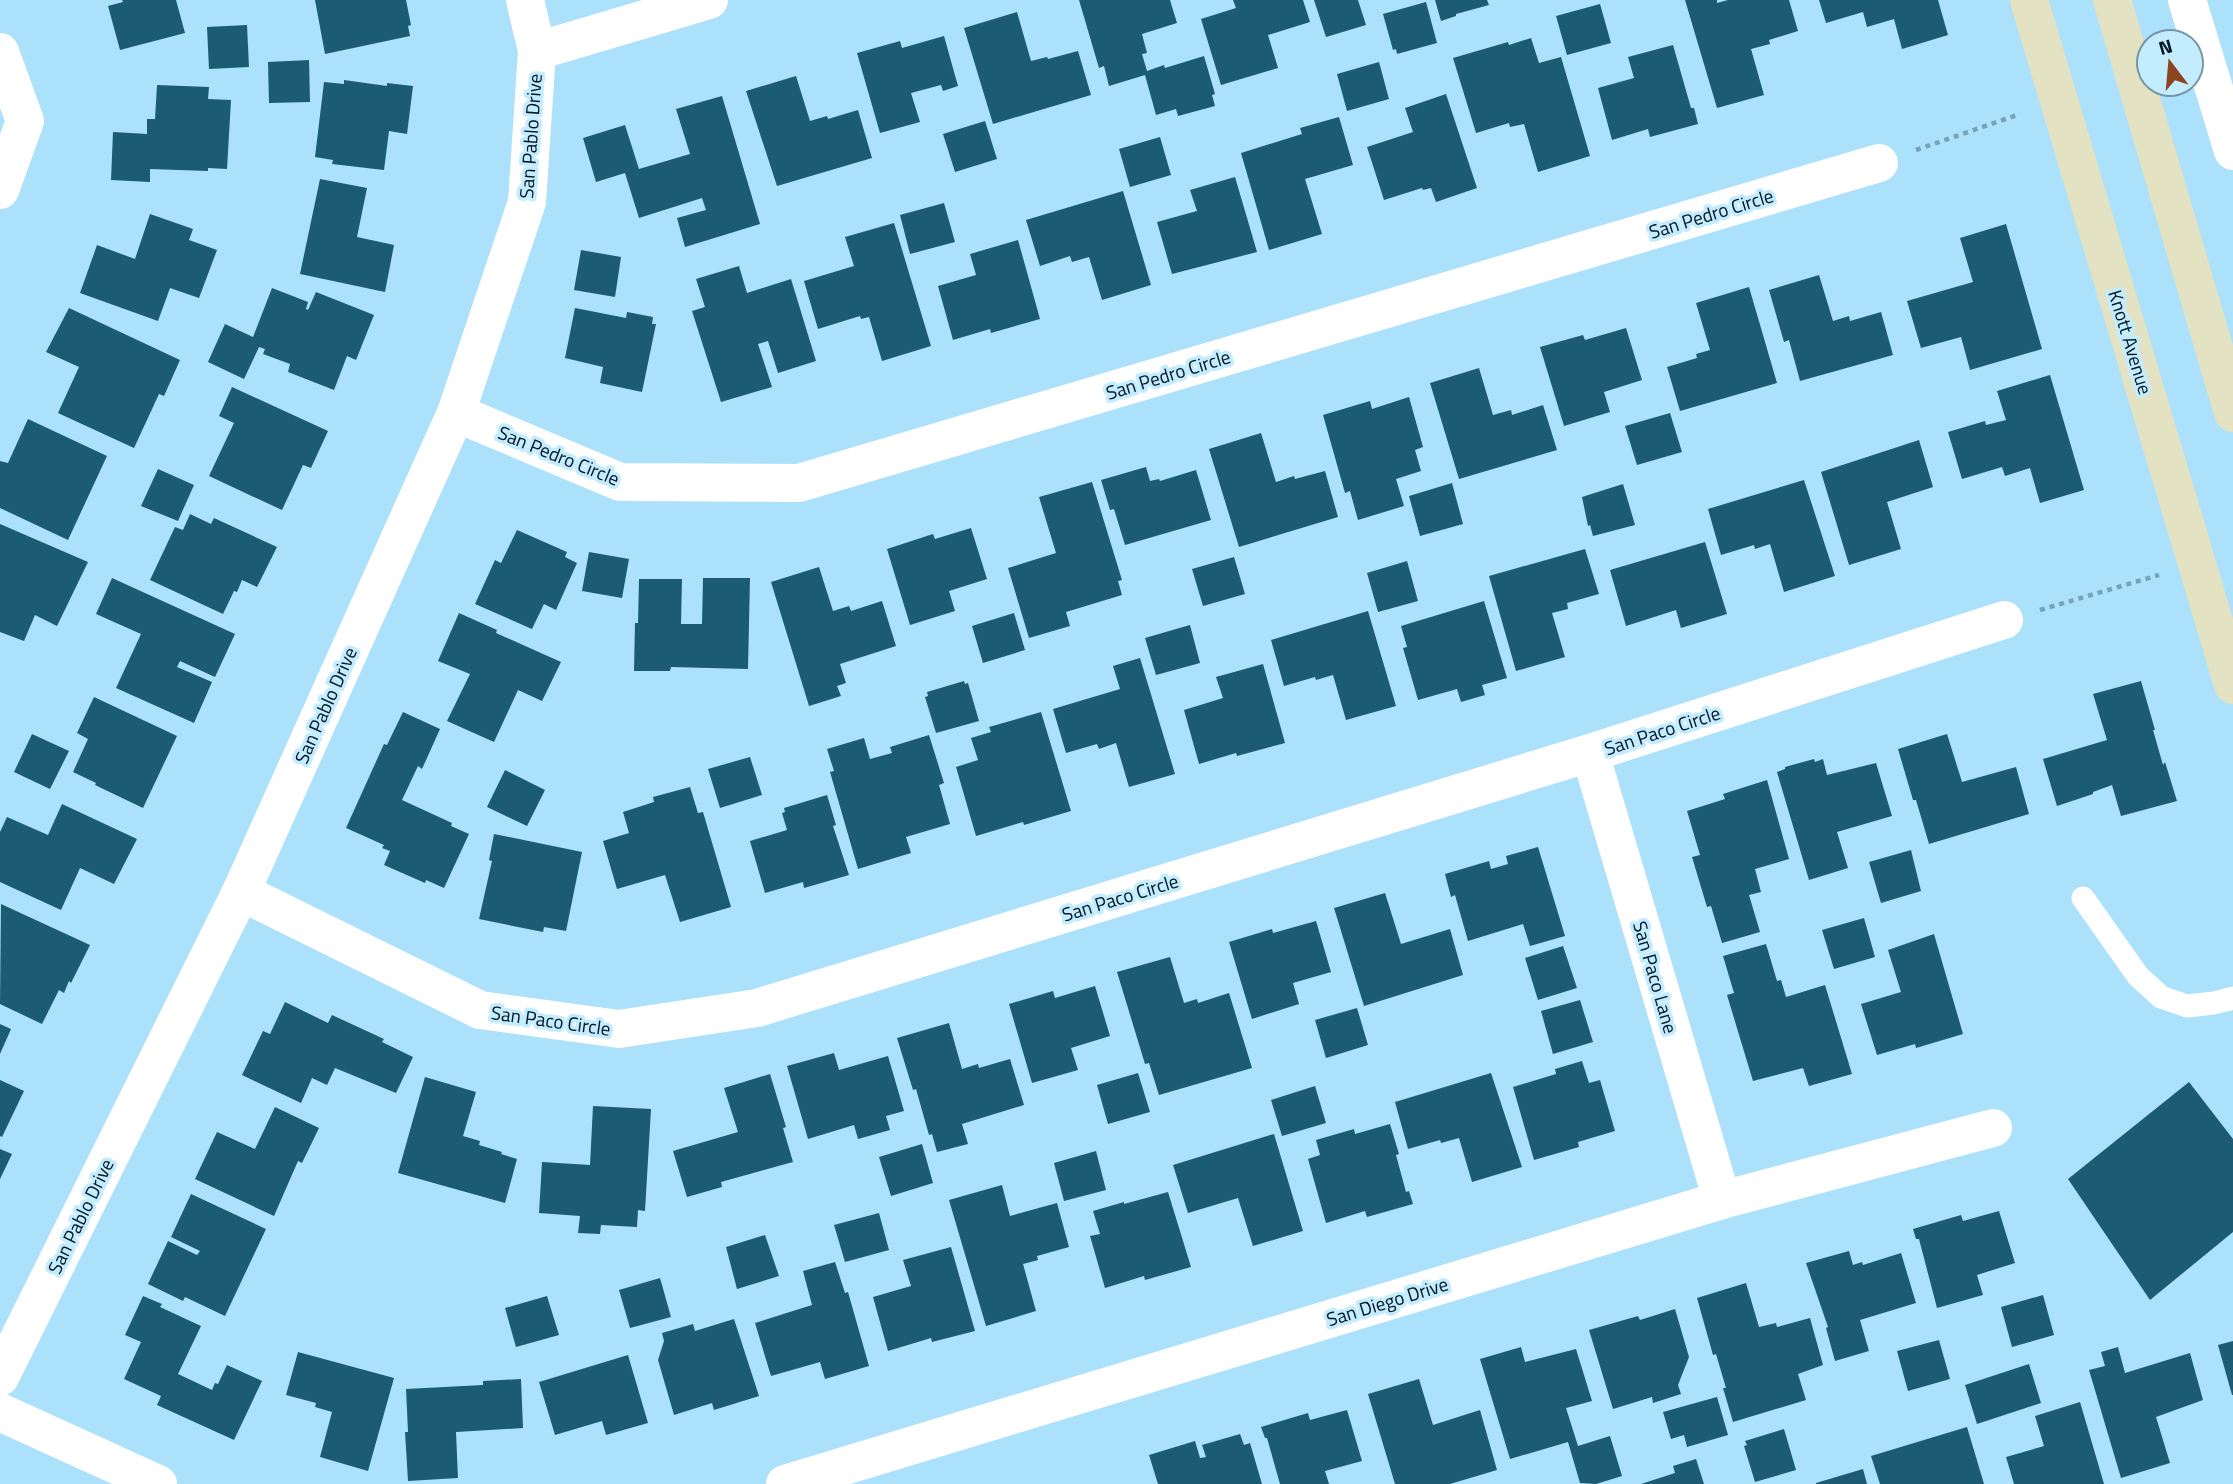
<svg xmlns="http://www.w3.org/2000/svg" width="2233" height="1484" font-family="'Titillium Web',sans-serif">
<rect width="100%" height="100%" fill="#abe1fa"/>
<g fill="#1b5b73">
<polygon points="122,0 176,0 185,33 120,50 108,6 123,2"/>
<polygon points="315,0 406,0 411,25 408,26 410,36 325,54"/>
<polygon points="1079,0 1170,0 1177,23 1142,34 1147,53 1142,54 1147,71 1164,65 1165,68 1204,56 1215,94 1212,95 1215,106 1178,116 1176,109 1156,115 1145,75 1109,86 1104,66 1099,68"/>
<polygon points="1233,0 1303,0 1310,22 1268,35 1278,68 1221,85 1201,19 1236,8"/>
<polygon points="1314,0 1358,0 1366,25 1326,37"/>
<polygon points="1435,0 1487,0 1489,5 1456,14 1456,16 1441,21"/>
<polygon points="1685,0 1717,0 1717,3 1728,0 1789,0 1798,31 1769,40 1770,44 1751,49 1764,95 1717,108"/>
<polygon points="1819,0 1938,0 1948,35 1902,49 1894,19 1867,27 1863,12 1826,23"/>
<polygon points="1426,2 1437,43 1397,54 1396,49 1393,50 1383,14"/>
<polygon points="1600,4 1611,43 1567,55 1556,16"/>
<polygon points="1017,12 1031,61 1047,57 1048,59 1078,51 1091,95 993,124 964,28"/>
<polygon points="247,25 249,67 209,69 207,27"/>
<polygon points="944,36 958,86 943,91 941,85 911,93 920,122 880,133 857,53 900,41 902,48"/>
<polygon points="1531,38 1539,63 1561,57 1590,156 1538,172 1524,124 1510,127 1509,123 1476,133 1453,58 1508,42 1509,45"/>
<polygon points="1673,45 1691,108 1694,108 1698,124 1650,137 1648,129 1612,140 1598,88 1634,78 1628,57"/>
<polygon points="309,60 310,102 269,103 268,62"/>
<polygon points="1379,62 1389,99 1347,111 1337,74"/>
<polygon points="796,76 810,121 827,116 828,119 858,110 872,158 777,186 746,91"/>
<polygon points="344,80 387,86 387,83 413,86 407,134 389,131 384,170 332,164 333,160 315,157 324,82 344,84"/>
<polygon points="157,85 209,87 208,99 231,100 227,169 208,168 208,171 150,169 150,182 111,180 113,132 147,134 147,119 155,119"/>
<polygon points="1446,94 1477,188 1436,202 1431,188 1423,190 1422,188 1384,200 1367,147 1413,132 1405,108"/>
<polygon points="722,96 760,224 685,247 677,218 706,210 702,198 639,218 625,173 596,182 583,138 625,125 639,169 690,154 676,109"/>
<polygon points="1339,117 1353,165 1305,179 1322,234 1269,250 1241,153 1302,134 1300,128"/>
<polygon points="985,121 997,159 955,172 943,134"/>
<polygon points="1160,137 1171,175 1130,187 1119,149"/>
<polygon points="1235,177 1257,252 1172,274 1157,222 1197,211 1190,190"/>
<polygon points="320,179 367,188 357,237 394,245 385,292 300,274"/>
<polygon points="1123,191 1151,285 1102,300 1089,257 1072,262 1070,256 1040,266 1026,220"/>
<polygon points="944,203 955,242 910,254 900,215"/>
<polygon points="150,214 193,229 189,240 217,250 199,298 170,288 158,321 80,293 97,245 135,259"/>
<polygon points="894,223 931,346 882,361 869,317 861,319 860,316 818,329 804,281 854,266 845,237"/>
<polygon points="2006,224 2042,349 1970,370 1961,337 1921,348 1907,301 1973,282 1960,238"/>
<polygon points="1018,240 1040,319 991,333 990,329 953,340 938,286 976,275 970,254"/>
<polygon points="581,250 621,257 615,297 574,290"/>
<polygon points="739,266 747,293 791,279 816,361 778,373 768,341 758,344 772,387 721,402 692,311 705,307 696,279"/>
<polygon points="1819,275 1833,321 1849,316 1850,321 1881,312 1893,355 1800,381 1789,340 1784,342 1769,290"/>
<polygon points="1749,287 1777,383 1680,411 1667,367 1697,358 1696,354 1710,350 1696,303"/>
<polygon points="272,288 308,302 306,309 308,310 316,292 374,315 356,360 347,356 334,390 288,372 290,364 263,354 265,349 259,347 244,379 208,362 225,324 253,337"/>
<polygon points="69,308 180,360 164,396 159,394 134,448 58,413 79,367 46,352"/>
<polygon points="575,308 626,318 627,312 653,317 652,324 656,324 642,392 600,383 603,367 565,358"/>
<polygon points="1626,328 1642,380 1604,392 1610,412 1564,426 1540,347 1583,335 1585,340"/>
<polygon points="1479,368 1493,415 1511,410 1512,415 1543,405 1557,450 1459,479 1430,383"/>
<polygon points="2050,375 2084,490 2040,503 2030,468 2005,476 2002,467 1962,479 1948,432 1985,421 1986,425 2006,420 1997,391"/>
<polygon points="232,387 328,431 311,468 303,465 282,510 209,476 234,423 219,416"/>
<polygon points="1409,397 1423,447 1415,450 1421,471 1396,479 1404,506 1358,520 1350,491 1345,493 1323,415 1370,401 1372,409"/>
<polygon points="1670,413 1682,452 1637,465 1625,426"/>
<polygon points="28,419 107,456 68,540 0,508 0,461 8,463"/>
<polygon points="1261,433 1276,482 1294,476 1295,479 1325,471 1338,517 1239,547 1209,449"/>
<polygon points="1919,440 1933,487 1887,502 1901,549 1849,565 1821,472"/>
<polygon points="1146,467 1150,481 1159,479 1160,481 1196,470 1211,520 1125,545 1114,509 1110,510 1101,480"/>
<polygon points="158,469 194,485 178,521 141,506"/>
<polygon points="1804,480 1835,576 1784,592 1770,544 1755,549 1754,545 1721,555 1708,509"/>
<polygon points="1092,482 1122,580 1118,581 1122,595 1066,612 1070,626 1029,638 1008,568 1056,553 1039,497"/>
<polygon points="1452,483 1463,524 1420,536 1409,496"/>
<polygon points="1623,484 1635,525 1593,536 1590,525 1588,526 1582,497"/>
<polygon points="190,514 211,524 214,518 277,547 257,587 242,580 237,592 234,591 223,614 150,580 175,527 183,530"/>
<polygon points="0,524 88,562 57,626 35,615 24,641 0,632"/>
<polygon points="971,528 987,579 949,591 955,611 910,625 887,549 933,534 935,539"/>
<polygon points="517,530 567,552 565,557 577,563 556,610 544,604 532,629 475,604 495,560 501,563"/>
<polygon points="1705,542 1727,614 1681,628 1676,610 1626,626 1610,570"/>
<polygon points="1585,549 1599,594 1567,603 1568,609 1552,613 1565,657 1516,671 1489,576"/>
<polygon points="589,552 629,559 622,598 582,591"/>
<polygon points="1234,557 1245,594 1203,606 1192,569"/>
<polygon points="1407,561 1418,601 1378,612 1367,573"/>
<polygon points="819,567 833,611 849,606 851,611 882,601 896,646 840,664 846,683 837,686 841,696 809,706 771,582"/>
<polygon points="112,578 235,634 215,677 180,661 177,667 212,682 194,723 116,688 141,634 96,614"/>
<polygon points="703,578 750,578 748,669 671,667 670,671 634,671 635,623 638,623 639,579 682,579 681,624 702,624"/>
<polygon points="1484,601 1507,678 1482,685 1485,695 1461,702 1457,689 1418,700 1403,648 1407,647 1401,626"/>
<polygon points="1368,611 1396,706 1346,720 1333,675 1316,680 1315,677 1284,686 1271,640"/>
<polygon points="459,613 497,630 496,633 561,662 542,701 518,690 494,742 447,721 470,674 438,661"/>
<polygon points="1014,613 1025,650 983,663 972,626"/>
<polygon points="1190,625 1200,663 1156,675 1145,638"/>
<polygon points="1140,658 1175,774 1129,787 1116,743 1099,749 1097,744 1066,753 1053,709 1120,689 1113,666"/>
<polygon points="1263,664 1285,743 1237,756 1236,753 1199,764 1184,710 1223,698 1216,677"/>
<polygon points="964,681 965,684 968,683 979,721 936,733 925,697 928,696 927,692"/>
<polygon points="2141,681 2155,730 2153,730 2163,765 2165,762 2177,801 2121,816 2112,785 2093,792 2093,794 2057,806 2043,759 2107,740 2093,694"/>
<polygon points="94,697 177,736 143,808 95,785 96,783 73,772 88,739 77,733"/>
<polygon points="403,712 440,729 422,769 418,766 402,800 452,823 451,826 469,834 444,888 426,880 425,883 384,865 390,851 382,848 384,845 346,828 384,744 387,745"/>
<polygon points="1041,712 1071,811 1024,825 1023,822 976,836 956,767 978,760 971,738 991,732 989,727"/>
<polygon points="32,734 69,751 50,789 14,772"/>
<polygon points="1947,734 1962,782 2016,767 2029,814 1929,844 1916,800 1913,800 1898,749"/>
<polygon points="929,735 944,783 939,785 950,824 906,837 911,853 858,869 830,772 834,771 827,749 864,738 870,759 892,753 890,747"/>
<polygon points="750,757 762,795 720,808 708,769"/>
<polygon points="1814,759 1815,762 1823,759 1827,775 1876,763 1892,816 1837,832 1848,868 1809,880 1777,772 1785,769 1785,767"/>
<polygon points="505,770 545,790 527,826 487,807"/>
<polygon points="1767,780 1789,859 1755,869 1761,892 1749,895 1760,932 1722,943 1711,906 1707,907 1692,857 1700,855 1687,811 1725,799 1723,794"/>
<polygon points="690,787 698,813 703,812 731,907 680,922 665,875 617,889 603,841 629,833 623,812 654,802 653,797"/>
<polygon points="827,795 836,825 833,826 849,875 804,888 803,882 765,893 750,841 787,830 782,813 785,812 784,808"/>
<polygon points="62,804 137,839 114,884 80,868 61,910 0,882 0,832 7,817 48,835"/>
<polygon points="494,834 582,852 566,931 544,927 543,932 479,919 492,861 489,860"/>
<polygon points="1538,847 1565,936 1530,946 1523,924 1468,941 1455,895 1451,897 1445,874 1489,861 1491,869 1508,864 1506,856"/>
<polygon points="1911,850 1921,891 1881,903 1869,862"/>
<polygon points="1385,893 1401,944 1450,929 1463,975 1364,1006 1334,908"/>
<polygon points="1,904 90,945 71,983 69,981 64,993 59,990 42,1024 0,1004"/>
<polygon points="1864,918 1875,957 1834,969 1822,930"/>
<polygon points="1316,921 1331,972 1293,983 1299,1004 1252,1019 1229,942 1272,929 1273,933"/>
<polygon points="1934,934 1963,1034 1916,1048 1915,1044 1877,1055 1861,1004 1901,992 1888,950"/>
<polygon points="1766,944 1777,981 1781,980 1786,997 1825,985 1852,1074 1809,1086 1803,1068 1753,1081 1727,995 1734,993 1723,956"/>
<polygon points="1563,946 1577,988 1538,1000 1525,958"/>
<polygon points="1170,957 1184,1003 1197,999 1198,1003 1229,993 1252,1068 1159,1095 1149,1063 1145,1064 1117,972"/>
<polygon points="1095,986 1110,1036 1071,1048 1078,1070 1032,1083 1009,1004 1053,991 1055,998"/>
<polygon points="1580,1000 1593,1042 1553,1054 1541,1011"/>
<polygon points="285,1002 328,1023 332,1015 384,1039 382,1042 413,1057 396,1093 335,1068 327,1085 312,1078 301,1103 242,1075 263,1031 270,1034"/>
<polygon points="1357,1008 1368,1045 1326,1058 1315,1020"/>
<polygon points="949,1023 962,1069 978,1064 979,1068 1010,1059 1024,1105 962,1124 968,1144 937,1152 932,1134 929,1135 916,1089 913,1090 897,1038"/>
<polygon points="0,1024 11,1029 0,1054"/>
<polygon points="834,1053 839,1070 888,1056 904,1111 886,1116 890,1130 858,1139 854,1125 808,1139 787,1066"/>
<polygon points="1582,1061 1589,1083 1600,1080 1615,1131 1578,1142 1579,1147 1534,1160 1513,1087 1556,1074 1555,1069"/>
<polygon points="1138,1073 1150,1112 1108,1124 1097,1085"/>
<polygon points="1491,1073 1522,1167 1472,1182 1459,1138 1441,1143 1440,1140 1408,1149 1395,1102"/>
<polygon points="770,1074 786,1127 783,1128 793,1162 721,1182 722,1187 687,1197 673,1151 738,1132 724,1088"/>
<polygon points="425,1077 476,1092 463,1136 480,1141 479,1145 502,1152 501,1154 517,1159 505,1203 398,1173"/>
<polygon points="0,1080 24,1091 2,1137 0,1136"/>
<polygon points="2189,1082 2233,1139 2233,1232 2150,1300 2068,1179"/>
<polygon points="1315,1086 1326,1123 1282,1136 1271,1100"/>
<polygon points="593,1106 651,1109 645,1211 638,1210 637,1227 601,1225 600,1234 578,1233 580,1216 539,1213 542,1162 590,1165"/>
<polygon points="275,1107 319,1128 302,1163 298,1161 274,1216 195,1179 217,1132 255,1149"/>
<polygon points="1390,1124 1399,1154 1396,1155 1406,1192 1409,1191 1413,1204 1367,1217 1365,1211 1326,1223 1308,1159 1320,1155 1316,1140 1354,1129 1355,1134"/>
<polygon points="1274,1134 1303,1231 1253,1246 1238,1198 1188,1213 1173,1165"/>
<polygon points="922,1144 933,1183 891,1196 879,1157"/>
<polygon points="0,1149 12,1154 0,1179"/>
<polygon points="1096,1151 1106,1190 1064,1201 1054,1163"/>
<polygon points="1002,1185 1010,1216 1057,1203 1069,1247 1037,1256 1038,1260 1023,1264 1036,1311 986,1326 949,1200"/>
<polygon points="1168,1192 1191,1267 1145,1280 1144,1276 1105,1288 1090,1236 1100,1234 1093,1211 1124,1202 1124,1204"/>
<polygon points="191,1194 266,1229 225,1316 185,1297 183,1301 148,1284 168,1241 197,1255 200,1251 171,1237"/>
<polygon points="1999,1211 2015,1263 1977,1275 1983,1295 1937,1308 1919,1239 1916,1239 1913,1229 1961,1215 1963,1221"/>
<polygon points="879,1213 889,1250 845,1262 834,1225"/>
<polygon points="765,1235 779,1276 737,1289 726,1247"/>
<polygon points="951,1247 975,1331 932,1342 931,1338 888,1351 873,1297 911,1286 903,1260"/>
<polygon points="1849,1251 1853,1265 1862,1262 1863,1265 1901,1253 1916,1303 1860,1320 1869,1351 1835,1361 1826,1328 1828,1327 1806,1263"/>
<polygon points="835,1262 845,1293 848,1292 869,1366 825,1379 820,1362 771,1376 755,1323 812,1305 803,1271"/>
<polygon points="660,1278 671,1317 630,1328 619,1290"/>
<polygon points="1746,1283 1759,1327 1776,1323 1777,1327 1810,1318 1823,1365 1798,1374 1806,1400 1733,1422 1723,1388 1726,1388 1716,1354 1713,1355 1697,1298"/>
<polygon points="2043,1295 2054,1335 2012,1347 2001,1307"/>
<polygon points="143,1296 162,1304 160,1307 201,1326 178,1374 212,1390 215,1383 218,1384 227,1365 262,1381 234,1440 157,1405 161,1396 124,1379 141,1342 125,1335"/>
<polygon points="547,1296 559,1335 516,1347 505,1308"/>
<polygon points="1675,1309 1689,1357 1678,1385 1681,1394 1653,1403 1652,1397 1613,1409 1589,1330 1638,1316 1640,1320"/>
<polygon points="734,1319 759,1396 714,1410 712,1403 674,1415 658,1360 664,1341 662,1333 693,1324 695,1331"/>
<polygon points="1939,1340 1950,1379 1908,1391 1897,1351"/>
<polygon points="2233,1341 2233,1395 2232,1395 2218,1345"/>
<polygon points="1521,1347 1525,1362 1576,1349 1592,1401 1566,1408 1578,1446 1610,1436 1622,1476 1596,1484 1580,1483 1568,1442 1510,1459 1480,1359"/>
<polygon points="2118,1347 2125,1373 2190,1353 2203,1400 2156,1417 2170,1463 2121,1478 2089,1370 2105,1366 2101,1352"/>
<polygon points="298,1352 394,1378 368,1471 320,1457 332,1412 315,1407 316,1403 286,1395"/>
<polygon points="628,1355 648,1423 606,1435 602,1421 555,1435 539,1382"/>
<polygon points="2029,1364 2041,1403 1977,1424 1965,1385"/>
<polygon points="521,1379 523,1428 456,1432 458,1478 408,1481 405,1432 408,1432 406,1389 483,1385 483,1381"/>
<polygon points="1419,1379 1433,1425 1480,1410 1497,1470 1450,1484 1395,1484 1368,1394"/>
<polygon points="1717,1397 1728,1435 1687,1447 1684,1435 1671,1439 1663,1412"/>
<polygon points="2080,1402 2104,1484 2014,1484 2006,1457 2044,1446 2035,1416"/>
<polygon points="1347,1410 1362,1461 1325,1471 1329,1484 1280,1484 1267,1438 1265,1438 1261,1427 1308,1413 1310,1420"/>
<polygon points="1967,1427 1984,1484 1880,1484 1871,1456"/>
<polygon points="1784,1429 1796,1470 1755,1482 1744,1446 1747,1445 1745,1441"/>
<polygon points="1240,1434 1244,1445 1250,1443 1262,1484 1158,1484 1149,1455 1195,1441 1200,1458 1206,1457 1202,1445"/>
<polygon points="1696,1459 1704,1484 1641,1484 1675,1473 1673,1466"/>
<polygon points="1863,1469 1867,1484 1816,1484 1816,1483"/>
</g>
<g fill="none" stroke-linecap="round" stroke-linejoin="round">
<g stroke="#77a3b7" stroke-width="4.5" stroke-dasharray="5 5" stroke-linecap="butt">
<polyline points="1916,150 2020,114"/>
<polyline points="2040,610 2159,575"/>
</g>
<polyline stroke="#fff" stroke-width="23" points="2083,898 2138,976 2161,997 2187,1006 2214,1003 2233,998"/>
<g stroke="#fff" stroke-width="38">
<polyline points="2187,0 2233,151"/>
<polyline points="537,51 709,0"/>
<polyline points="0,52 25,121 0,190"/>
<polyline points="456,413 620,482 799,483 1879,163"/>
<polyline points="1590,753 1722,1200"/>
<polyline points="241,892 480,1010 619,1029 757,1008 1590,753 2004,620"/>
<polyline points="0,1377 241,892 456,413 527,202 537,51 525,0"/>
<polyline points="0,1412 158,1484"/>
<polyline points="785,1484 1722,1200 1993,1128"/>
</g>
<g stroke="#e3e2c2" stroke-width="38">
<polyline points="2029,0 2233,685"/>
<polyline points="2112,0 2233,413"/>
</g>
</g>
<g text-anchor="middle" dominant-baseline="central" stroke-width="7" stroke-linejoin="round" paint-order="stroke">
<g font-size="19" fill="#00151f" stroke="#c4ecff">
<text transform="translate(530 136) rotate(-86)">San Pablo Drive</text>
<text transform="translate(1711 213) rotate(-17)">San Pedro Circle</text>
<text transform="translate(2131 342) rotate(73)">Knott Avenue</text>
<text transform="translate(1168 374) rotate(-17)">San Pedro Circle</text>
<text transform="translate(559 455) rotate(22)">San Pedro Circle</text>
<text transform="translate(325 705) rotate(-66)">San Pablo Drive</text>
<text transform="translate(1662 730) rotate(-18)">San Paco Circle</text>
<text transform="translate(1120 897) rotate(-17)">San Paco Circle</text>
<text transform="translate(1656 977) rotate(74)">San Paco Lane</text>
<text transform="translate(551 1020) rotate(8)">San Paco Circle</text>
<text transform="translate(80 1216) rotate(-64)">San Pablo Drive</text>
<text transform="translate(1387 1301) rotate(-17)">San Diego Drive</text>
</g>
</g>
<g transform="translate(2170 63) rotate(344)"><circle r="33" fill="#c4ecff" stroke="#7696a5" stroke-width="2"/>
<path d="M0-5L12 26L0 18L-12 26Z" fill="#8c461f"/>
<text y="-10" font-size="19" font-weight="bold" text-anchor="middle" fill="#00151f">N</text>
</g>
</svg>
